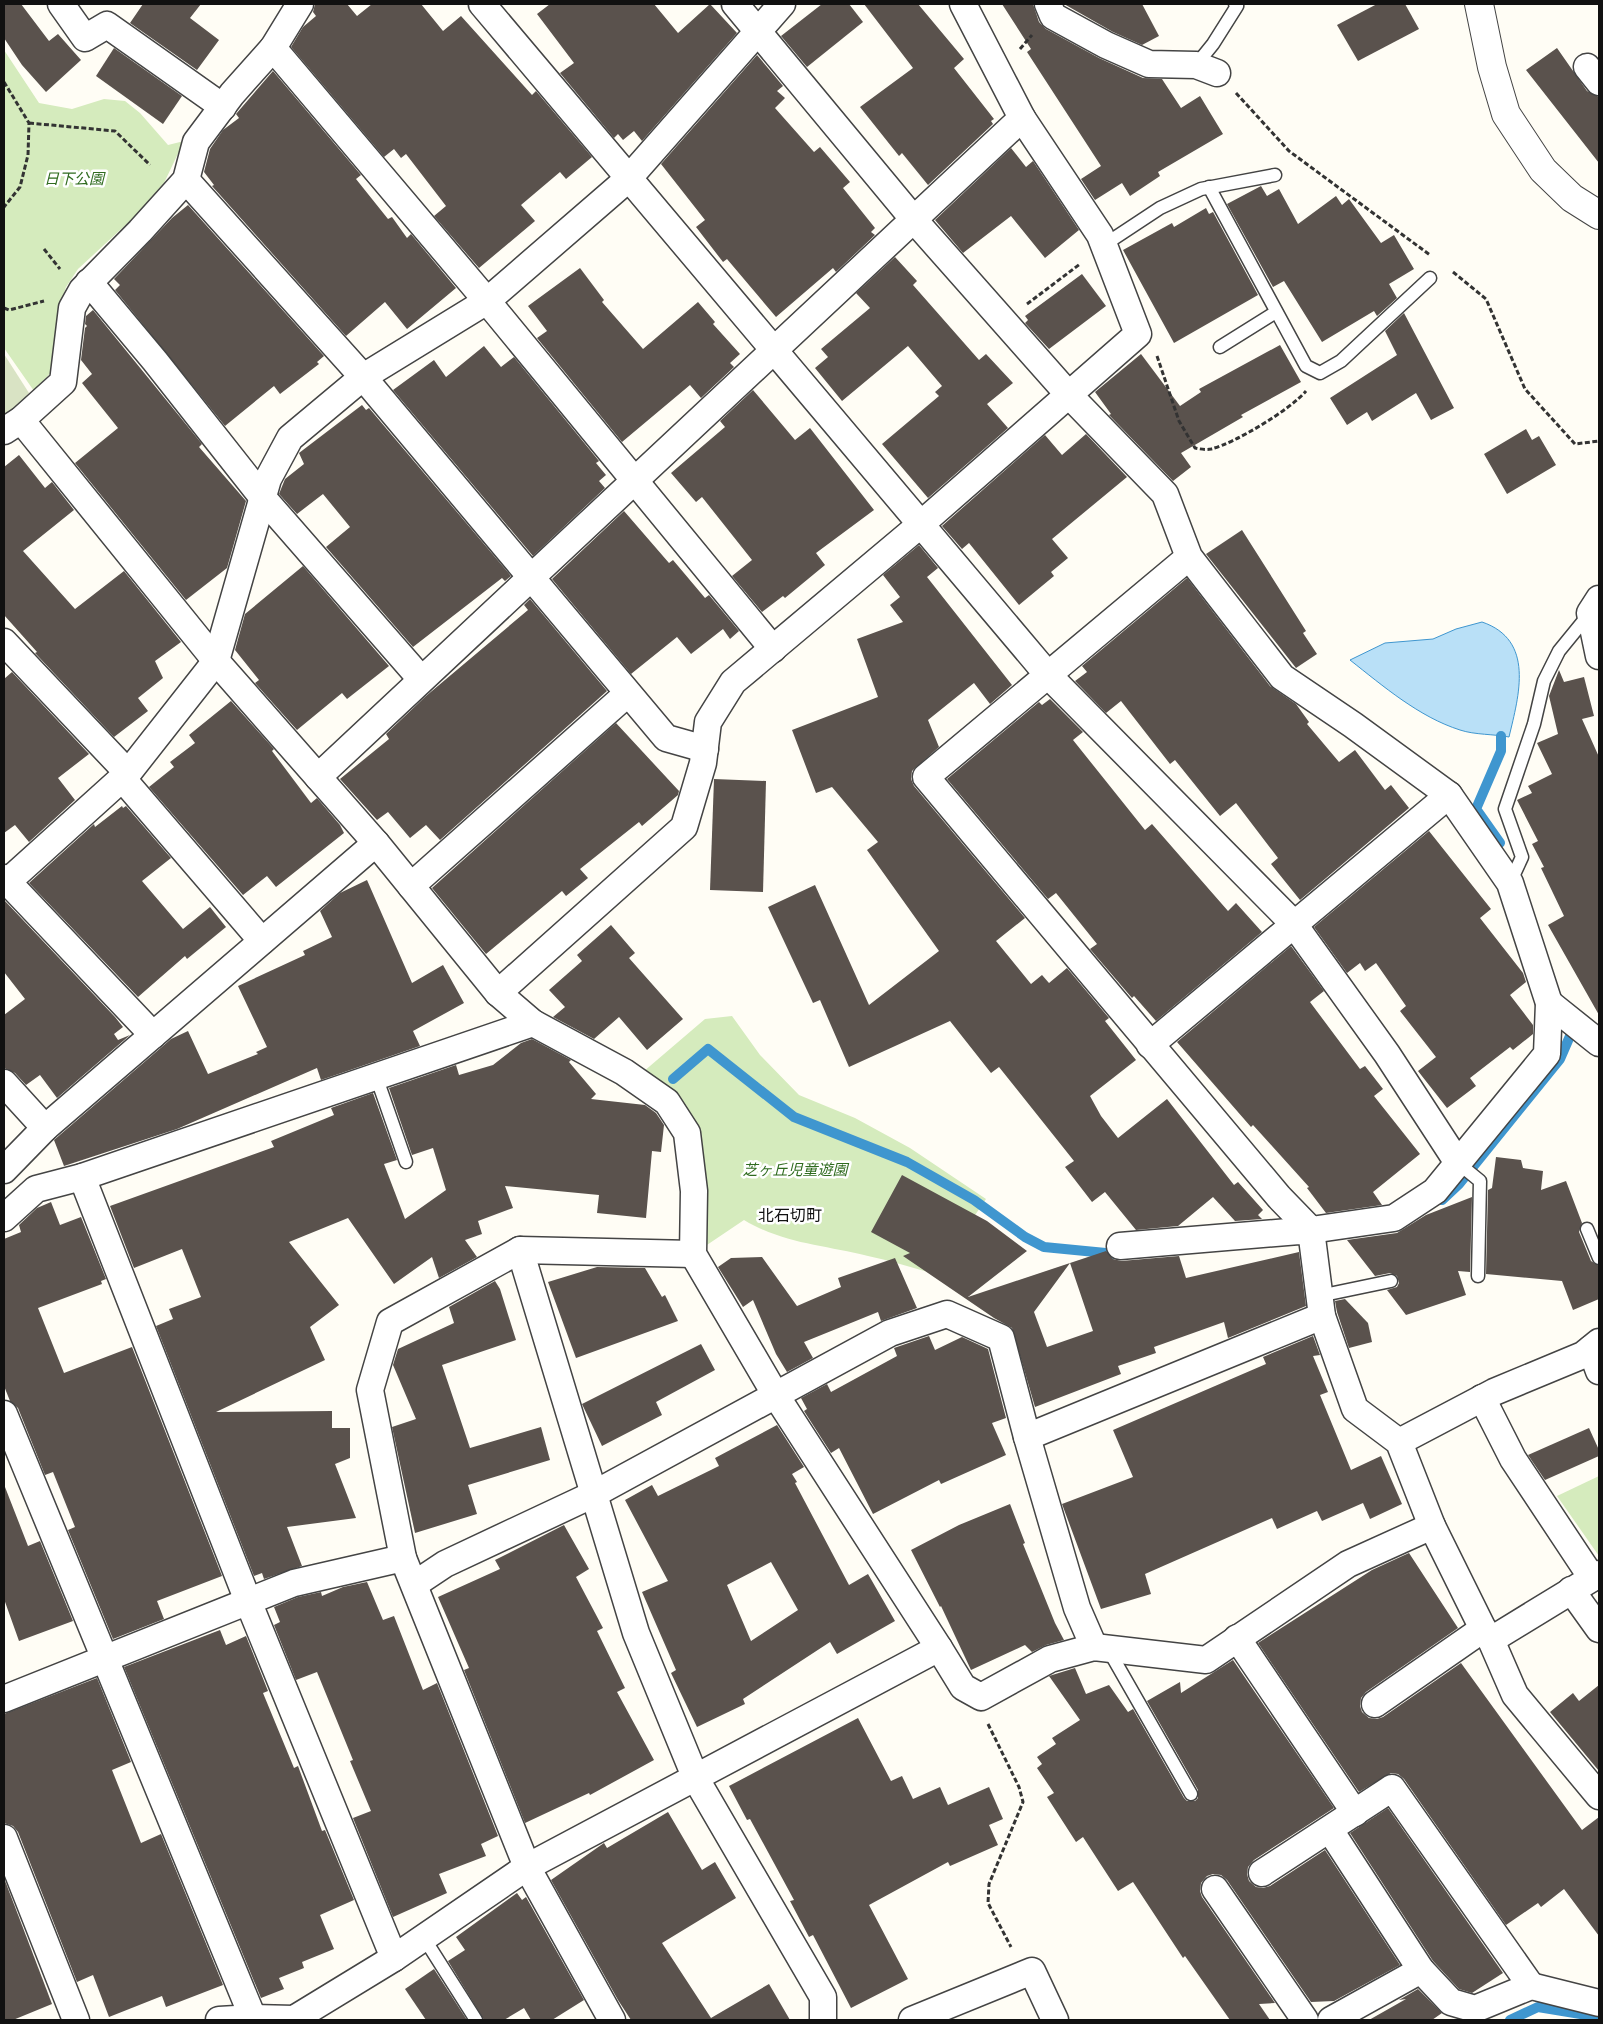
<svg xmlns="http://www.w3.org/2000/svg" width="1603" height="2024" font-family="'IBM Plex Serif','Noto Sans JP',serif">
<rect width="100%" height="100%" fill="#fffdf5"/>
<g fill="#d5ebbd">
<polygon points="4,50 39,103 72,109 104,99 125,101 140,113 168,145 184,141 164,183 132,219 78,269 66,287 60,305 54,369 34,391 4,348"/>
<path d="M732,1016L760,1055L799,1095L855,1118L910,1148L986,1199L935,1274C913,1268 891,1261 868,1256C824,1245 784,1244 744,1220L698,1251V1173L687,1106L643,1072L705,1019Z"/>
<polygon points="1599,1476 1599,1556 1557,1496"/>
</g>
<polygon fill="#d9e3c4" points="4,354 29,393 9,415 4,417"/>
<path fill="#b9e0f7" stroke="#3f96cf" d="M1482,622C1535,640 1519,695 1509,737C1494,734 1475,735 1460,730C1419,717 1383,686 1350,660L1385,643L1433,639L1456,629Z"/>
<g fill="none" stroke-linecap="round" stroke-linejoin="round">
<g stroke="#3f96cf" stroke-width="10">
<polyline points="1500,843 1476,809 1501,751 1501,736"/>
<polyline points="673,1079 708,1049 794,1117 907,1162 974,1200 1025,1237 1044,1247 1116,1254"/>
<polyline points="1442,1200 1459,1184 1560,1059 1570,1036"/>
<polyline points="1510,2020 1538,2007 1599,2017"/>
</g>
</g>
<g fill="#5a524d" fill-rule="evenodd">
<polygon points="4,4 21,4 49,41 58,34 81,60 46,92 22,65 4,38"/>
<polygon points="143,4 201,4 190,18 219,40 197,70 130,23"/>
<polygon points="315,4 347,4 357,16 372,4 421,4 443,31 461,16 532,95 536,91 592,157 566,179 560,172 521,205 535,221 479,268 434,216 446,206 406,154 401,158 394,149 384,157 291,47 303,27 316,16 313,12"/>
<polygon points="550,4 654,4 678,33 710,4 737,33 642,141 634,131 623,140 618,134 614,138 560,73 574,63 537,14"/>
<polygon points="822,4 849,4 863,22 807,67 781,36"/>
<polygon points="864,4 918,4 964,59 954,68 994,119 991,121 993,124 928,185 902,153 899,156 860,107 913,68"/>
<polygon points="1002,4 1033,4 1039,22 1046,29 1099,58 1143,78 1162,79 1181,108 1200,96 1223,134 1158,172 1160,176 1130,196 1122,183 1095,200 1081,179 1101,166 1027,52 1031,49"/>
<polygon points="1064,4 1142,4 1159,36 1142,45 1113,32"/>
<polygon points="1377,4 1405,4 1419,29 1358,61 1337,25"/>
<polygon points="114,48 182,96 163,124 96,76"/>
<polygon points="1557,48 1587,91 1599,97 1599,163 1526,70"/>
<polygon points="757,55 783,86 777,91 785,98 775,108 814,152 820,147 850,182 843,188 875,228 871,232 875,235 836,272 833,268 776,317 727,259 723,262 696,227 705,220 661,164"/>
<polygon points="273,71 361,175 356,179 388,219 392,217 407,238 411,234 456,288 407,329 385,302 346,336 212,186 214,185 204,172 210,149 223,130 239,118 236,114"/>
<polygon points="1011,148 1026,167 1033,161 1079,230 1045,258 1011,216 963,253 935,220"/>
<polygon points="1261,186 1267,196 1279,189 1298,224 1336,196 1342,205 1349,199 1381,243 1394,235 1414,269 1389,284 1397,298 1377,316 1374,311 1322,342 1284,281 1273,287 1227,204"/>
<polygon points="188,205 324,356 317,362 319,364 280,394 274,386 225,426 115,290 120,285 114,279 172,218"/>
<polygon points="1206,208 1209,214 1213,212 1258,295 1174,343 1123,250 1172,223 1174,227"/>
<polygon points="895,257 917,281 913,285 979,360 986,354 1013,383 987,404 1008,428 928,498 882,444 939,396 935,392 942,386 908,346 842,401 815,368 828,357 821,349 870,308 856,293"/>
<polygon points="580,268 604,300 602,302 643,349 698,302 715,322 713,324 740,354 730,363 734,367 701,398 690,385 622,442 537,338 547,331 528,306"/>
<polygon points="1082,274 1106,306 1049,349 1025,323 1028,320 1025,316"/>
<polygon points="93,310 202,444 199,447 246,501 227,568 186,600 75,463 118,428 82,383 92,374 81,360 85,328 87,326 85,324 86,316"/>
<polygon points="1404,313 1454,408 1431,420 1416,393 1372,421 1367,412 1347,425 1330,398 1397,355 1385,331"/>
<polygon points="1280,345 1301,382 1241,415 1243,417 1181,453 1191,467 1173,481 1109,415 1111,414 1095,392 1141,354 1180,406 1201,392 1199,389"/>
<polygon points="484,346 501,367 514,357 599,461 596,463 606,475 599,481 605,488 533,556 393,390 434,360 446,377"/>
<polygon points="753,390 795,440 810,428 874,510 816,553 825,565 785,598 783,596 762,612 732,576 752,560 702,497 696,502 671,473 725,427 720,421"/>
<polygon points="362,405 366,410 369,408 511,576 505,581 502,578 413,647 326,547 350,527 323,494 297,514 279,494 285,479 304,464 299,453"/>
<polygon points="1526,429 1532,440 1539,436 1556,465 1507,494 1484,454"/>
<polygon points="1086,434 1127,477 1052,539 1068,558 1051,572 1054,576 1019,605 969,543 962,549 942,526 1045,435 1062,455"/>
<polygon points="19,455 45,488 52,482 74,510 23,551 75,609 124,571 181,642 155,661 163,678 138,698 148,711 114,737 35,653 37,652 4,615 4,467"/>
<polygon points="624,511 669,563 673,560 705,598 709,595 739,631 730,639 723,629 691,654 677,637 631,674 552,579"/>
<polygon points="1242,530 1306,631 1303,633 1317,654 1296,668 1206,554"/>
<polygon points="919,545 938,568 927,577 1012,685 990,704 974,683 928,720 939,747 912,771 911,779 914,786 1025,918 996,941 1031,984 1042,975 1049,983 1067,968 1109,1018 1105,1021 1136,1060 1090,1096 1101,1116 1118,1138 1167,1099 1234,1185 1238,1182 1263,1210 1258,1215 1262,1219 1235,1221 1213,1197 1178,1226 1136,1230 1105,1192 1092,1202 1065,1167 1074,1161 999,1067 991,1073 950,1021 849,1067 820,1000 813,1003 768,907 815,885 869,1005 939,951 867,850 878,842 832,787 816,793 792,730 878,697 857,639 903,622 890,605 900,597 883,575"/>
<polygon points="303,566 389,666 347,699 342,693 297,730 255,683 259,680 235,650 245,614"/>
<polygon points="1187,578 1270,686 1296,704 1309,722 1307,724 1339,762 1355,750 1385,790 1391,785 1409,808 1300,900 1271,864 1278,858 1236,803 1220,816 1175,760 1170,764 1121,701 1106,713 1075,681 1087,672 1082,666"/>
<polygon points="530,599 607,691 440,840 426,825 410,838 388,812 377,820 340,779 389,739 386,734 426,696 528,610 524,605"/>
<polygon points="1559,670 1564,682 1584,677 1594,716 1582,719 1599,757 1599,1015 1548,925 1564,916 1541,868 1544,867 1532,844 1538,841 1517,800 1532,793 1528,786 1552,774 1537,743 1558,734 1549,696"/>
<polygon points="12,672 89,754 58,778 75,800 29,842 15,825 4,833 4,679"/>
<polygon points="1050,699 1083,732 1073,740 1145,830 1152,824 1228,911 1236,903 1262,932 1156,1021 1134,996 1132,998 1090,949 1097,944 1056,893 1048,899 947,779 1039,702 1042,705"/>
<polygon points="231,701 274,749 272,751 311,803 317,798 340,825 344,833 276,887 267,876 243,895 149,787 174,767 170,762 195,743 189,735"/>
<polygon points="616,723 679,791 678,795 642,826 639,822 580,869 588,878 566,896 562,891 486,954 432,888"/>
<polygon points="714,779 766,781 763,892 710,890"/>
<polygon points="122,806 123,808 126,806 171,858 142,881 183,929 210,907 226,927 187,959 185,956 138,997 29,883 94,824 95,827"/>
<polygon points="1429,831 1491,909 1480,918 1523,973 1526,982 1510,995 1533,1025 1533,1034 1513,1050 1510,1047 1470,1078 1476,1086 1447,1108 1418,1071 1436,1057 1400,1011 1406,1006 1376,963 1365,971 1360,963 1347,973 1314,927"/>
<polygon points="367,880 412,983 443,965 464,1003 413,1031 420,1046 321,1080 317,1068 177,1129 64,1166 54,1140 171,1039 188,1031 208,1074 258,1054 256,1052 267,1047 238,986 305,955 303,951 332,937 320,911 340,893"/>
<polygon points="5,901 115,1017 123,1027 114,1034 118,1040 130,1035 57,1098 40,1075 26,1085 15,1073 4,1068 4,1015 25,999 4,972"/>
<polygon points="611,925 635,953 629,958 683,1019 647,1050 619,1017 594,1039 553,1017 565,1007 549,990 582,961 577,955"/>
<polygon points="1291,946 1324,991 1310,1002 1360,1069 1365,1066 1383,1089 1374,1096 1420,1154 1373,1192 1382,1205 1326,1213 1307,1188 1309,1187 1253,1125 1251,1127 1177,1042"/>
<polygon points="532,1039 571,1060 569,1062 596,1094 591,1099 645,1105 656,1113 664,1125 661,1152 652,1151 646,1218 597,1213 599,1195 505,1186 513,1208 478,1221 482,1234 465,1240 477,1257 439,1278 432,1257 394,1284 348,1218 289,1242 339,1305 310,1327 325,1360 216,1412 332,1411 332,1428 350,1428 350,1458 335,1464 356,1518 287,1527 302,1566 264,1579 262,1573 254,1576 156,1326 173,1319 169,1309 201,1297 182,1249 134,1268 110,1206 274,1147 271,1141 334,1115 331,1108 373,1093 397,1160 384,1164 405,1219 446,1190 433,1148 412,1155 389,1088 456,1065 459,1075 493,1065 521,1043"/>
<polygon points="1496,1157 1521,1160 1523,1168 1543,1171 1541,1190 1566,1181 1582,1223 1579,1232 1591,1261 1599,1266 1599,1299 1573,1310 1562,1281 1486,1274 1488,1190 1492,1188"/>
<polygon points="902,1175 987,1221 1027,1251 968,1297 1070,1263 1034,1312 1047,1347 1093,1331 1070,1263 1106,1251 1113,1259 1121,1261 1179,1256 1186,1278 1299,1252 1306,1306 1228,1338 1224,1322 1154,1347 1156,1353 1118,1366 1121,1374 1035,1407 1012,1328 994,1318 903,1256 910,1253 871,1232"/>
<polygon points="1472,1197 1470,1272 1458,1271 1466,1295 1406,1315 1387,1290 1397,1287 1399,1283 1397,1276 1390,1273 1375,1276 1347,1240 1397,1233 1426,1215"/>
<polygon points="51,1202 60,1225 81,1217 106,1279 101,1281 102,1284 38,1308 64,1373 132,1347 222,1576 157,1601 164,1619 113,1639 68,1530 75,1527 53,1472 45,1475 18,1408 10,1401 4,1386 4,1239 21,1232 19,1225 37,1208"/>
<polygon points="762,1257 797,1306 841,1287 838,1278 895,1258 917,1308 881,1321 878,1312 804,1342 813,1358 787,1372 776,1354 753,1300 743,1307 718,1267 731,1258"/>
<polygon points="597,1267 645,1268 662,1297 665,1295 678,1321 576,1358 548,1282"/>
<polygon points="495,1281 500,1289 516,1340 442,1365 470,1448 541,1427 550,1460 468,1485 477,1514 415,1533 392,1427 416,1419 393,1365 398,1349 454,1323 449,1307"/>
<polygon points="1345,1299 1368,1323 1372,1342 1349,1348 1337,1312 1335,1301"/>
<polygon points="929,1336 935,1350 962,1337 988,1349 1006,1418 992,1423 1006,1455 941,1484 939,1480 873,1514 839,1448 831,1453 804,1411 807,1409 801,1398 827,1384 831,1392 897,1356 894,1348"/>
<polygon points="1313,1336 1320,1355 1313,1356 1328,1392 1320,1395 1351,1470 1381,1456 1402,1504 1370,1519 1363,1503 1322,1521 1317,1511 1277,1529 1272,1518 1145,1574 1151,1594 1101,1609 1062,1504 1133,1477 1113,1430 1266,1364 1263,1357"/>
<polygon points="701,1344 715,1370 656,1402 662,1415 602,1446 582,1404"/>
<path d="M777,1425L804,1467L792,1474L797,1482L795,1483L849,1585L868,1574L895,1621L837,1654L830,1642L743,1699L745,1704L697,1727L671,1673L676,1670L642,1592L668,1581L625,1500L652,1485L658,1496L719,1466L715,1458ZM771,1562L798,1610L751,1641L727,1585Z"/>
<polygon points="1589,1428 1599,1450 1599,1456 1545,1480 1528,1455"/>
<polygon points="5,1487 28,1546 40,1541 73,1621 19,1641 4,1599"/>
<polygon points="1010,1504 1025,1543 1023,1544 1055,1623 1064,1640 1046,1645 1032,1652 1025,1645 971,1670 941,1606 940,1607 911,1550 959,1525"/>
<polygon points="564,1525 589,1569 576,1577 603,1628 597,1631 625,1688 617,1692 654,1760 590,1795 589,1793 525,1823 464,1670 469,1668 438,1597 500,1569 495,1560"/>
<polygon points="1409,1553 1458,1628 1366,1692 1361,1698 1360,1706 1362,1712 1369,1718 1377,1719 1383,1717 1461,1663 1582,1830 1599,1817 1599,1936 1564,1889 1541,1907 1538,1903 1506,1925 1404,1779 1398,1774 1391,1773 1359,1792 1258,1643 1372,1570"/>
<polygon points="367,1582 383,1620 394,1616 423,1690 437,1683 498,1836 481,1844 486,1856 439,1874 447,1893 393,1917 353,1818 371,1811 350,1761 353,1760 317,1672 296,1680 274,1625 280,1622 274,1607 298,1597 321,1592 322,1596 343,1587"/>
<polygon points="220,1630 226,1645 246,1636 268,1691 263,1693 294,1768 298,1766 322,1831 325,1830 354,1900 320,1915 334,1949 302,1962 304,1968 279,1978 284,1989 261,1998 124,1667"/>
<polygon points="1233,1660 1334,1808 1254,1860 1248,1867 1247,1874 1249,1881 1256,1887 1263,1888 1270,1886 1325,1850 1400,1965 1334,2001 1311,2002 1227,1880 1221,1875 1213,1874 1207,1876 1201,1883 1200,1891 1202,1897 1275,2003 1259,2004 1270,2020 1230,2020 1185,1956 1183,1958 1133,1882 1118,1891 1083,1837 1076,1842 1047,1797 1054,1793 1037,1768 1042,1764 1037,1757 1056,1744 1052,1738 1080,1720 1049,1676 1075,1668 1086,1694 1109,1685 1128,1712 1133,1709 1184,1798 1187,1801 1195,1801 1198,1798 1198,1790 1147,1701 1180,1682 1181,1693"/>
<polygon points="97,1678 131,1762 112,1770 141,1843 161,1834 223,1985 166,2007 162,1996 109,2017 93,1975 77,1982 18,1832 13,1826 4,1823 4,1714"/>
<polygon points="1599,1685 1599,1771 1550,1712 1573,1693 1579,1701"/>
<polygon points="858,1718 891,1781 902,1776 913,1799 940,1787 948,1805 989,1787 1003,1819 989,1825 998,1845 950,1866 948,1862 869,1905 908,1979 851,2008 813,1935 809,1937 790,1901 794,1900 750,1819 747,1820 729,1786"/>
<polygon points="1388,1808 1503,1973 1472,1993 1459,1989 1433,1961 1350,1833"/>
<polygon points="668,1812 702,1870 715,1862 736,1898 662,1943 711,2018 769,1984 790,2020 631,2020 618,2000 551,1880 604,1843 607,1848"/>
<polygon points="4,1878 52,2004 13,2020 4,2020"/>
<polygon points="517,1893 522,1900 526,1897 584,2000 552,2020 531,2020 524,2008 504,2020 484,2020 448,1961 465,1950 456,1937"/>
<polygon points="434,1969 467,2020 426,2020 405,1989"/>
<polygon points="1418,1989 1442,2013 1432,2020 1369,2020 1406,1999 1399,2000"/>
</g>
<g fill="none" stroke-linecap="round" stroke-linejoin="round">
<defs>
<g id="service">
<polyline points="1196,65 1213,44 1237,6 1235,4"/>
<polyline points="1209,187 1306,366 1320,373 1341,361 1430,278"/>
<polyline points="1104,245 1160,208 1201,189 1275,175"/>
<polyline points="1220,347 1276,312"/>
<polyline points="1510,883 1522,857 1505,809 1534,724 1544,681 1559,651 1590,613"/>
<polyline points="376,1076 406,1162"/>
<polyline points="1458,1163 1480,1181 1478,1276"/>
<polyline points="1587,1229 1599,1258"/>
<polyline points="1319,1296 1391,1281"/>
<polyline points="1108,1649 1191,1794"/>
<polyline points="424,1938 476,2020"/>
</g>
<g id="minor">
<polyline points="61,4 85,38 107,25 223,107"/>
<polyline points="482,4 1048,675 1293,923 1387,1054 1458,1163"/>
<polyline points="735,4 915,221 1069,395 1165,494 1189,557 1282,677 1353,725 1449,795 1510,883 1549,1003 1547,1054 1435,1191 1394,1218 1311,1230 1279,1197 926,777 1189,557"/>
<polyline points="1048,4 1053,16 1106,45 1149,64 1196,65 1217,73"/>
<polyline points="273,48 487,301 773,649"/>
<polyline points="1587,67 1599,82"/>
<polyline points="186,180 363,377 666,738 705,749"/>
<polyline points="89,282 155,361 263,498 421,679"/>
<polyline points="21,420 216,661 376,843 498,993 533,1023 624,1072 667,1102 687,1133 694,1191 693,1254 775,1394 939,1648"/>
<polyline points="4,431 21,420 63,382 72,308 82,290 140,231 186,180 196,142 232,94 273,48 300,4"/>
<polyline points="1599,599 1590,613 1599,656"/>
<polyline points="4,642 128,773"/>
<polyline points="318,777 1022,118"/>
<polyline points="122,778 262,941"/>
<polyline points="4,878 153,1035"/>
<polyline points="4,885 128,773 216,661 268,479 290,438 363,377 487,301 628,179 782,4"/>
<polyline points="411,886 627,694"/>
<polyline points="498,993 684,827 703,763 708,722 733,682 920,525 1138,334 1100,235 1022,118 963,4"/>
<polyline points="1549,1003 1599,1043"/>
<polyline points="1150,1045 1449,795"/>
<polyline points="4,1083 45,1128"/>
<polyline points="4,1170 45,1128 376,843"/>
<polyline points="82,1177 248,1601 394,1958"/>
<polyline points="4,1218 36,1189 82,1177 533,1023"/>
<polyline points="1120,1246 1311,1230 1322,1316 1355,1409 1399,1442 1432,1526 1483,1629 1491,1640 1515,1695 1599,1796"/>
<polyline points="520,1250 636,1633 696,1779 823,1997 823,2020"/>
<polyline points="1591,1349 1599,1371"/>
<polyline points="1482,1398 1513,1459 1592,1578"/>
<polyline points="4,1414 253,2018"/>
<polyline points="1027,1437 1322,1316"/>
<polyline points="1399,1442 1494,1392 1583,1355 1599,1342"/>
<polyline points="403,1558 370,1390 390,1322 520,1250 693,1254"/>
<polyline points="415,1584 445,1564 594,1494 890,1333 947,1314 1001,1338 1027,1437 1077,1608 1094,1647"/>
<polyline points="1571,1590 1599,1629"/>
<polyline points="1237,1638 1355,1813"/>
<polyline points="1491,1640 1599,1574"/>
<polyline points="4,1699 294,1583 403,1558 527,1867 612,2020"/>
<polyline points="1375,1704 1483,1629"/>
<polyline points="1330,1830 1421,1970 1451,2002 1475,2009 1531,1986 1599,2003"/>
<polyline points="4,1838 76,2020"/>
<polyline points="1262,1873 1392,1788 1531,1986"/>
<polyline points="1215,1889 1305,2020"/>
<polyline points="219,2020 253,2018 294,2019 394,1958 527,1867 939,1648 963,1687 981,1697 1050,1659 1094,1647 1206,1660 1348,1564 1432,1526"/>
<polyline points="912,2020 1032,1971 1055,2020"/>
<polyline points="1331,2020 1421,1970"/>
</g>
<polyline id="tertiary" points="1479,4 1492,67 1506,114 1543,170 1572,198 1599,215"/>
</defs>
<use href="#service" stroke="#444" stroke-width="15"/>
<use href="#minor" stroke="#444" stroke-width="29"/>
<use href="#tertiary" stroke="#444" stroke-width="30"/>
<g stroke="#333" stroke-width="3" stroke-dasharray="5 2.5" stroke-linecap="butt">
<polyline points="1020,49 1032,35"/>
<polyline points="4,82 29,123 28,155 20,187 4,207"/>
<polyline points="1236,93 1289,151 1430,255"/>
<polyline points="29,123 115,131 150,165"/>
<polyline points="44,249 60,269"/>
<polyline points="1453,272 1486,299 1525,389 1575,444 1599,441"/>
<polyline points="1027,304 1080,264"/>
<polyline points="4,308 9,310 44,301"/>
<path d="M1157,356L1179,421L1195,448C1200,449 1206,450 1211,449C1235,443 1290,410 1306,391"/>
<polyline points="988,1724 1019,1787 1023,1802 989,1884 988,1903 1011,1947"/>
</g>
<use href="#service" stroke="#fff" stroke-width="12"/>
<use href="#minor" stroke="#fff" stroke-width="26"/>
<use href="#tertiary" stroke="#fff" stroke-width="28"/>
</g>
<g text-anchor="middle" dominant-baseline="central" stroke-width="5" stroke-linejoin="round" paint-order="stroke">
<g font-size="15" font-style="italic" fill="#2f6b1f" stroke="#fff">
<text x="74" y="178">日下公園</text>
<text x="795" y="1169">芝ヶ丘児童遊園</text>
</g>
<g font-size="16" fill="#111" stroke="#fff">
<text x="790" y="1215">北石切町</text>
</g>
</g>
<rect width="1603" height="2024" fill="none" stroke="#111111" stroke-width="10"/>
</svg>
